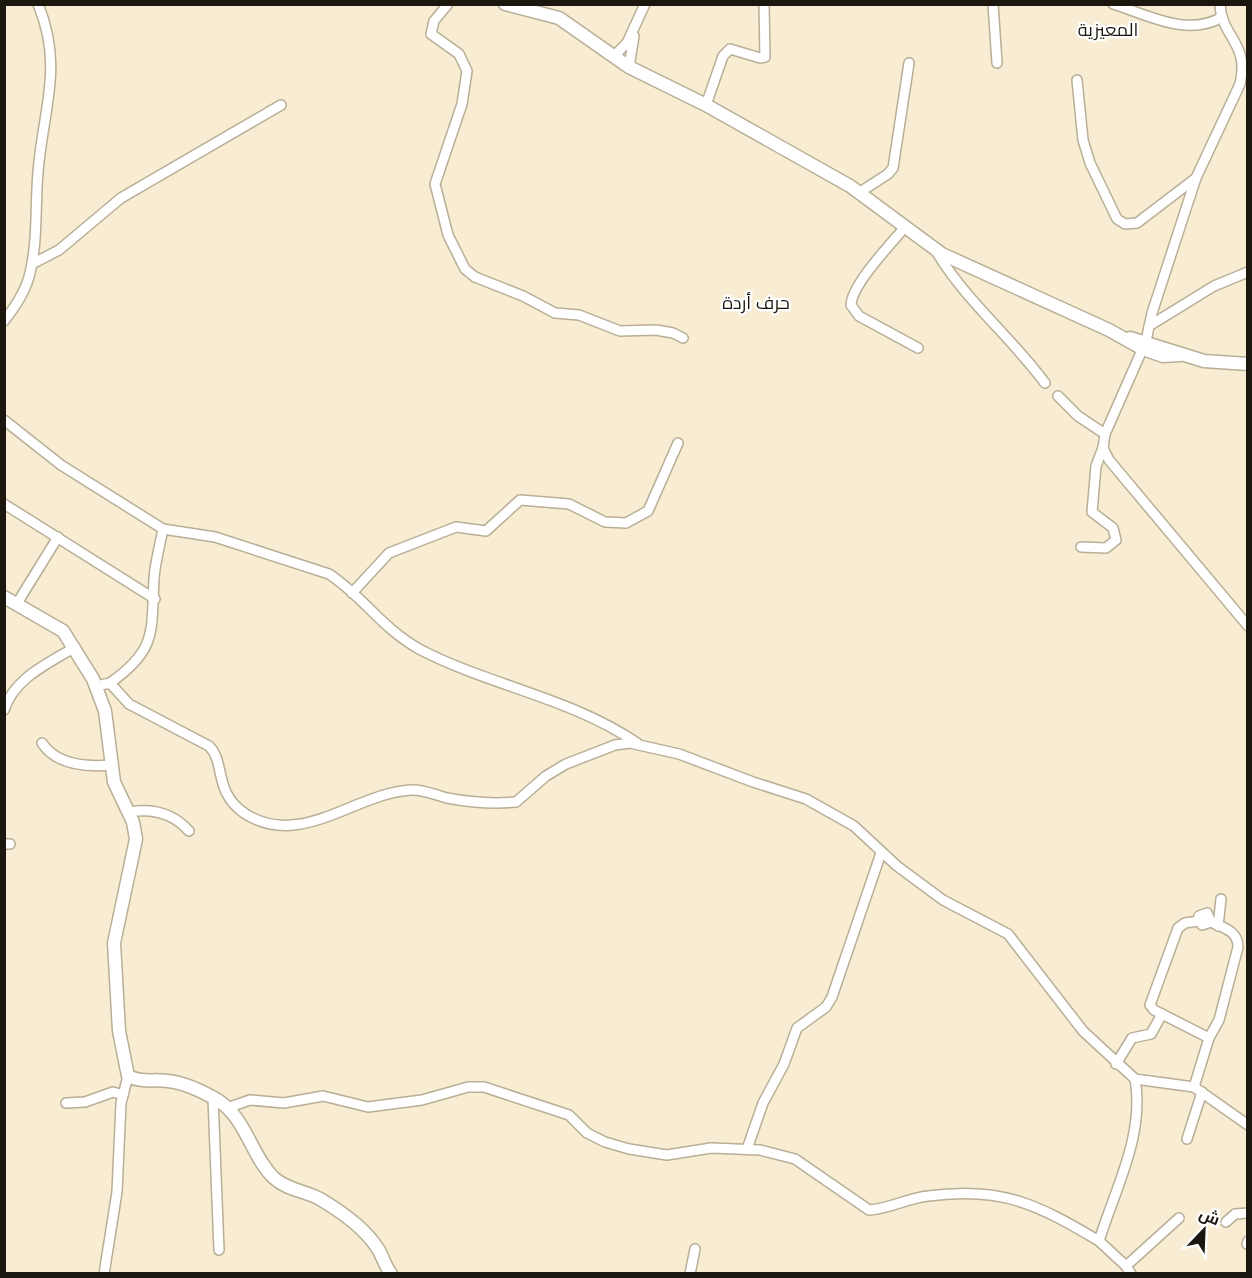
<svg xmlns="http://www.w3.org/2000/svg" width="1252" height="1278" font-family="Mulish,Cairo,sans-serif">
<rect width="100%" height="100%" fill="#f8edd3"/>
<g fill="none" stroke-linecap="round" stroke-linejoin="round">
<defs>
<g id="minor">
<polyline points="448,4 434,21 431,34 459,54 467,71 462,104 435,184 448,235 465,269 475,277 523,296 555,313 579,315 620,331 656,330 673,333 683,338"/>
<polyline points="993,4 997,63"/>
<path d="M1113,4C1146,14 1187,38 1222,17"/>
<path d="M1220,4C1221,37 1250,43 1240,84L1196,178L1152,313L1146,341L1105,434L1103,448L1109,460L1248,626"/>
<polyline points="613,57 627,43 645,4"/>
<polyline points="629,67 634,36"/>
<polyline points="1077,80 1083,140 1090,163 1117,219 1125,224 1137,223 1196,178"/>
<polyline points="706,105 723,56 730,49 760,58 765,57 764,4"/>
<polyline points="860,192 888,174 893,168 909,63"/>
<path d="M905,227C891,244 852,284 851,305L859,316L918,348"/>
<path d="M936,251C965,300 1011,337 1045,383"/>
<polyline points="32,264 59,250 121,198 281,105"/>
<path d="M4,321C16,306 26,291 30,273C38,240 35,205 38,172C43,109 64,67 38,4"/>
<polyline points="1149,326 1214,286 1248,272"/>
<polyline points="1058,396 1078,416 1105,434"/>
<path d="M4,420L61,465L163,529L215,537L329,574C364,597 381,628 421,650C491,686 571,698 637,743"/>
<polyline points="4,504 155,599"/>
<polyline points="1081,547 1106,548 1116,540 1113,528 1092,512 1096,466 1103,448"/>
<polyline points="352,593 389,553 456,527 486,531 520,500 569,504 605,522 626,523 648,511 678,443"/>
<polyline points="16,605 58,537"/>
<path d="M110,683C158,649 151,631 154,579C155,562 160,545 163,529"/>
<path d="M96,686L110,683L129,704L209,746C226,763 213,791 244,813C300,850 355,793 411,790C423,789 435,795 447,798C468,802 494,804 516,802L546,776L566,764L615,745L630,743L679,754L753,782L806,799L854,826L897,866L943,900L1008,934L1083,1031L1135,1079L1194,1087L1248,1125"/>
<path d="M4,710C15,677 48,664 75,647"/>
<path d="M42,743C57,766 88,767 111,765"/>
<path d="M129,812C152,808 173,813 189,831"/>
<polyline points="4,844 10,844"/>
<polyline points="1199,921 1185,923 1178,928 1150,1005 1154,1010 1209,1038"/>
<polyline points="1218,926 1221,899"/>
<polyline points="1116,1064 1132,1038 1151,1034 1162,1014"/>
<path d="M1194,1087L1209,1038L1219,1020L1238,947C1238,931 1224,928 1211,922L1207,913L1199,916L1202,925L1211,922"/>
<polyline points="213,1098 219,1250"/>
<polyline points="66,1103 85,1102 113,1092 123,1095"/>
<path d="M227,1108L250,1100L284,1103L323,1096L368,1107L422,1100L468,1087H484L569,1115L587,1133L605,1142L629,1149L667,1155L711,1148L760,1150L795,1159L869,1210C889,1209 908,1198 928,1196C1001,1186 1037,1204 1099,1241"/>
<polyline points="1187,1139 1202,1092"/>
<polyline points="747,1149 763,1103 784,1064 797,1028 826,1007 832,997 881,853"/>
<polyline points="1226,1222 1235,1214 1248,1213"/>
<polyline points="1247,1244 1248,1241"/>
<polyline points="1126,1266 1179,1218"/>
<polyline points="104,1274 117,1192 121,1103 128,1076"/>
<polyline points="690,1274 695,1249"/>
<path d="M1131,1274L1126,1266L1099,1241C1115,1189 1145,1135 1135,1079"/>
</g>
<g id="major">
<polyline points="505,4 559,18 629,67 706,105 850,186 942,254 1109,330 1143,349 1163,356 1180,355"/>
<polyline points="1130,338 1204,361 1248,364"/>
<path d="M4,597L63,631L93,679L105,711L114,782L133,822L136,839L114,943L119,1031L128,1076C142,1083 153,1079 168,1081C185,1083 204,1092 219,1101C246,1119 252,1157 274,1178C287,1190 306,1191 320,1199C342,1212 365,1228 378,1249C383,1257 385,1266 391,1274"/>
</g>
</defs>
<use href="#minor" stroke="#b9ae96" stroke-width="12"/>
<use href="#major" stroke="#b9ae96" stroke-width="15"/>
<use href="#minor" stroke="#fff" stroke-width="9"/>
<use href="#major" stroke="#fff" stroke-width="12"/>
</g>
<g text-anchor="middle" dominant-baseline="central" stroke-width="4.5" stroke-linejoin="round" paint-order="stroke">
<g font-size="18" fill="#1b170e" stroke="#fff">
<text x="1108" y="29">المعيزية</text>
<text x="756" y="302">حرف أردة</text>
</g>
</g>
<rect width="1252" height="1278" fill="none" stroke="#1b170e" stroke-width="12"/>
<g transform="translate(1204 1230) rotate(23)" stroke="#ffffff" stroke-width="4.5" paint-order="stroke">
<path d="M0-4.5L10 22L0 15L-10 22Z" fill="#1b170e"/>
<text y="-9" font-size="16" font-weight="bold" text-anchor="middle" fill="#1b170e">ش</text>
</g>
</svg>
